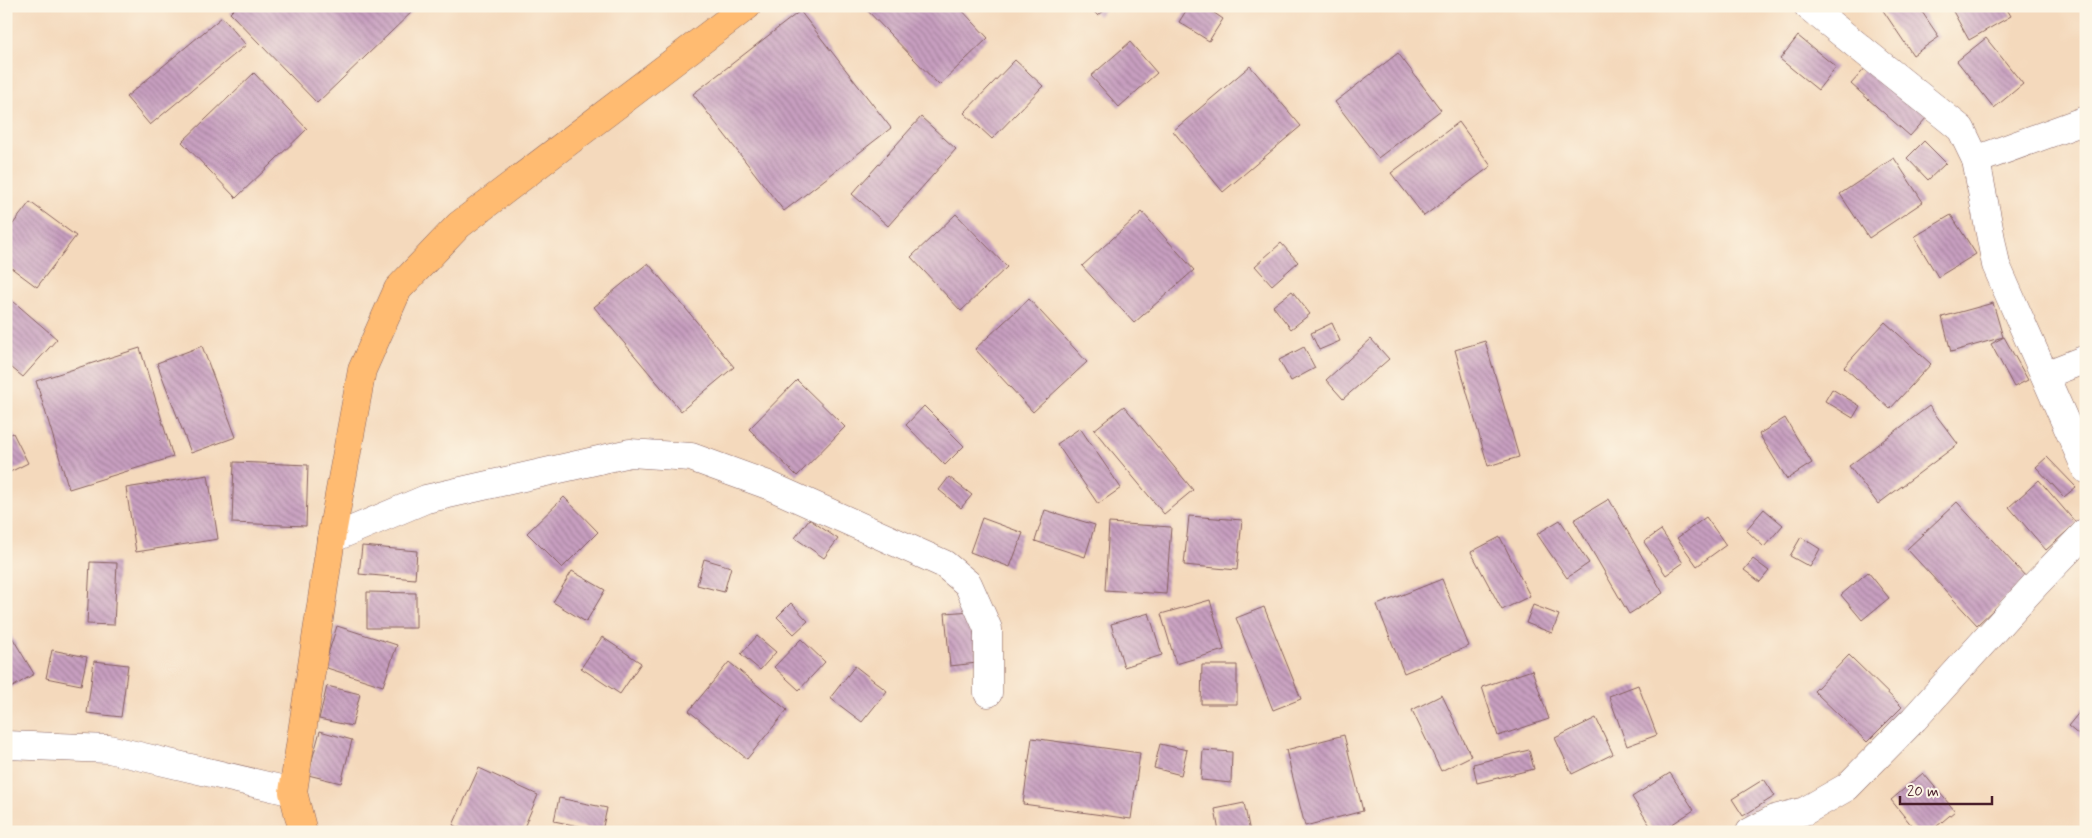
<svg xmlns="http://www.w3.org/2000/svg" width="2092" height="838" font-family="Mynerve,sans-serif">
<defs>
<pattern id="building-back-hatch" width="6" height="6" patternUnits="userSpaceOnUse" patternTransform="scale(1.25)"><rect width="6" height="6" fill="#c79fc0"/><path d="M-1 5l2 2M0 0l6 6M5-1l2 2" fill="none" stroke="#a4819c"/></pattern>
</defs>
<rect width="100%" height="100%" fill="#fcf5e5"/>
<filter id="ink" filterUnits="userSpaceOnUse"><feTurbulence type="fractalNoise" baseFrequency=".02" numOctaves="2"/><feDisplacementMap in="SourceGraphic" scale="10" xChannelSelector="R" yChannelSelector="G"/><feConvolveMatrix kernelMatrix="1 2 1 2 8 2 1 2 1" color-interpolation-filters="sRGB"/></filter>
<filter id="wash" filterUnits="userSpaceOnUse"><feTurbulence type="fractalNoise" baseFrequency=".0096" numOctaves="4" result="noise"/><feDisplacementMap in="SourceGraphic" scale="20" xChannelSelector="R" yChannelSelector="G"/><feGaussianBlur stdDeviation="1.12" result="paint"/><feColorMatrix in="noise" values="0 0 0 0 0 0 0 0 0 0 0 0 0 0 0 0 0 1.4 0 .05"/><feComposite in="paint" operator="in"/></filter>
<g filter="url(#wash)">
<rect width="100%" height="100%" fill="#f4d9bc"/>
<g id="blocks">
<g fill="url(#building-back-hatch)">
<polygon points="237,6 412,6 415,9 317,103 230,13"/>
<polygon points="863,6 958,6 988,38 939,85"/>
<polygon points="1089,6 1109,6 1098,16"/>
<polygon points="1189,6 1204,6 1223,19 1209,41 1179,22"/>
<polygon points="1880,6 1918,6 1939,37 1913,55"/>
<polygon points="1950,6 2005,6 2011,16 1969,40"/>
<polygon points="800,11 891,128 784,211 693,94"/>
<polygon points="222,17 246,45 150,125 126,97"/>
<polygon points="1798,36 1836,67 1818,90 1780,59"/>
<polygon points="1986,38 2023,84 1994,108 1957,61"/>
<polygon points="1130,42 1157,73 1119,107 1091,76"/>
<polygon points="1398,53 1441,110 1378,158 1335,102"/>
<polygon points="1015,60 1043,86 992,139 964,113"/>
<polygon points="1869,64 1928,116 1910,136 1851,84"/>
<polygon points="1250,66 1301,126 1223,192 1173,131"/>
<polygon points="254,73 307,129 236,198 182,142"/>
<polygon points="921,117 956,149 888,226 852,194"/>
<polygon points="1459,122 1491,166 1424,216 1391,173"/>
<polygon points="2086,133 2086,160 2082,160 2078,134"/>
<polygon points="1924,141 1946,163 1928,180 1907,158"/>
<polygon points="1894,158 1923,202 1869,238 1840,194"/>
<polygon points="30,202 76,236 37,287 6,264 6,233"/>
<polygon points="1142,212 1194,270 1134,323 1082,266"/>
<polygon points="956,214 1007,267 961,311 911,257"/>
<polygon points="1951,215 1976,254 1938,277 1914,237"/>
<polygon points="1281,243 1298,262 1272,285 1255,266"/>
<polygon points="648,263 734,367 681,411 594,307"/>
<polygon points="1292,291 1310,314 1291,329 1273,306"/>
<polygon points="6,295 57,339 23,377 6,363"/>
<polygon points="1029,299 1087,362 1033,412 975,349"/>
<polygon points="1993,303 2003,337 1951,352 1942,317"/>
<polygon points="1885,322 1931,364 1890,409 1844,367"/>
<polygon points="1332,323 1340,341 1319,350 1311,333"/>
<polygon points="2004,337 2028,380 2014,387 1991,344"/>
<polygon points="1371,339 1389,359 1343,399 1326,380"/>
<polygon points="1485,341 1519,457 1488,466 1455,350"/>
<polygon points="202,346 236,437 191,453 157,363"/>
<polygon points="1304,347 1315,368 1291,381 1279,360"/>
<polygon points="140,348 173,457 69,489 36,381"/>
<polygon points="797,380 845,427 797,476 749,429"/>
<polygon points="1832,389 1860,406 1853,418 1825,401"/>
<polygon points="924,406 964,446 945,465 906,425"/>
<polygon points="1124,406 1193,490 1164,514 1094,430"/>
<polygon points="1929,406 1958,444 1878,504 1849,466"/>
<polygon points="1785,418 1812,463 1787,479 1759,434"/>
<polygon points="1080,428 1121,488 1098,504 1057,444"/>
<polygon points="13,433 28,463 6,474 6,436"/>
<polygon points="2047,457 2076,487 2064,497 2036,467"/>
<polygon points="234,462 308,465 306,526 232,523"/>
<polygon points="208,475 218,539 136,552 126,488"/>
<polygon points="949,477 972,495 961,508 939,490"/>
<polygon points="2039,480 2076,523 2046,550 2009,507"/>
<polygon points="564,497 598,532 562,568 527,533"/>
<polygon points="1609,499 1663,593 1629,614 1574,520"/>
<polygon points="1957,502 2027,578 1977,625 1907,549"/>
<polygon points="1764,509 1783,525 1764,547 1746,530"/>
<polygon points="1045,510 1095,525 1085,557 1035,541"/>
<polygon points="1189,516 1242,520 1237,570 1184,565"/>
<polygon points="1706,517 1726,545 1697,566 1677,538"/>
<polygon points="982,518 1023,533 1010,567 970,552"/>
<polygon points="809,519 838,539 824,558 795,538"/>
<polygon points="1560,520 1589,563 1567,578 1537,534"/>
<polygon points="1109,523 1171,527 1166,594 1105,590"/>
<polygon points="1661,530 1683,563 1666,575 1644,542"/>
<polygon points="1500,537 1530,596 1502,610 1471,552"/>
<polygon points="1801,537 1820,549 1810,567 1790,556"/>
<polygon points="362,546 417,551 415,579 359,574"/>
<polygon points="704,559 731,567 724,592 697,585"/>
<polygon points="1753,559 1769,571 1760,582 1744,570"/>
<polygon points="90,562 117,563 114,625 87,624"/>
<polygon points="572,571 605,590 586,622 553,602"/>
<polygon points="1868,572 1889,598 1862,620 1841,595"/>
<polygon points="1442,579 1469,646 1404,673 1377,605"/>
<polygon points="367,592 416,593 416,628 367,628"/>
<polygon points="1210,600 1224,650 1176,664 1161,614"/>
<polygon points="791,603 808,621 794,634 777,617"/>
<polygon points="1533,605 1559,615 1552,633 1526,623"/>
<polygon points="1264,607 1301,699 1273,710 1236,618"/>
<polygon points="972,611 977,663 950,666 945,613"/>
<polygon points="1149,613 1162,655 1124,667 1111,624"/>
<polygon points="337,626 397,645 383,686 324,667"/>
<polygon points="6,627 34,674 6,691"/>
<polygon points="757,636 776,652 760,670 741,654"/>
<polygon points="602,637 641,663 620,694 581,668"/>
<polygon points="801,639 825,662 799,690 774,667"/>
<polygon points="52,650 87,657 81,685 46,678"/>
<polygon points="1849,655 1902,707 1867,742 1814,691"/>
<polygon points="94,661 128,665 121,717 87,713"/>
<polygon points="729,662 787,710 747,759 689,711"/>
<polygon points="1202,665 1237,665 1237,704 1201,704"/>
<polygon points="855,666 887,691 862,722 830,698"/>
<polygon points="1532,670 1549,719 1498,736 1482,687"/>
<polygon points="1638,685 1657,735 1627,746 1609,696"/>
<polygon points="327,686 360,694 352,726 319,719"/>
<polygon points="1442,695 1471,756 1441,771 1412,710"/>
<polygon points="2086,704 2086,741 2068,726"/>
<polygon points="1596,718 1613,754 1572,774 1555,738"/>
<polygon points="320,731 352,740 341,783 308,775"/>
<polygon points="1344,735 1363,811 1305,826 1286,750"/>
<polygon points="1032,738 1140,753 1131,819 1023,804"/>
<polygon points="1160,744 1187,750 1181,775 1154,768"/>
<polygon points="1203,750 1232,752 1231,783 1201,780"/>
<polygon points="1529,750 1534,769 1477,783 1473,764"/>
<polygon points="479,768 538,795 522,832 469,832 453,825"/>
<polygon points="1670,773 1694,810 1660,832 1654,832 1632,797"/>
<polygon points="1923,773 1955,811 1930,832 1917,832 1891,800"/>
<polygon points="1764,779 1775,796 1743,816 1732,799"/>
<polygon points="559,798 607,808 602,831 554,821"/>
<polygon points="1244,803 1250,832 1219,832 1215,809"/>
</g>
</g>
</g>
<g filter="url(#ink)">
<use href="#blocks" fill-opacity="0" stroke="#86605e" stroke-width="1"/>
<g fill="none" stroke-linecap="round" stroke-linejoin="round">
<defs>
<g id="minor">
<polyline points="1808,6 1961,129 1976,160 1996,265 2086,469"/>
<polyline points="1976,160 2086,120"/>
<polyline points="2045,375 2086,359"/>
<polyline points="331,539 426,499 630,453 691,457 768,485 944,564 968,584 988,629 988,693"/>
<polyline points="6,745 109,749 293,792"/>
<polyline points="1750,832 1774,819 1805,811 1847,787 1914,719 2035,585 2086,532"/>
</g>
<polyline id="highway" points="303,832 293,792 331,539 362,370 398,289 459,225 747,6"/>
</defs>
<use href="#minor" stroke="#86605e" stroke-width="29"/>
<use href="#highway" stroke="#86605e" stroke-width="29"/>
<use href="#minor" stroke="#fff" stroke-width="28"/>
<use href="#highway" stroke="#ffbb71" stroke-width="28"/>
</g>
</g>
<rect width="2092" height="838" fill="none" stroke="#fcf5e5" stroke-width="25"/>
<path d="M1900 796v8h92v-8" fill="none" stroke="#4a1f2b" stroke-width="2.5"/>
<text x="1907" y="796" font-size="15" fill="#4a1f2b" stroke="#fcf5e5" stroke-width="4" paint-order="stroke">20 m</text>
</svg>
